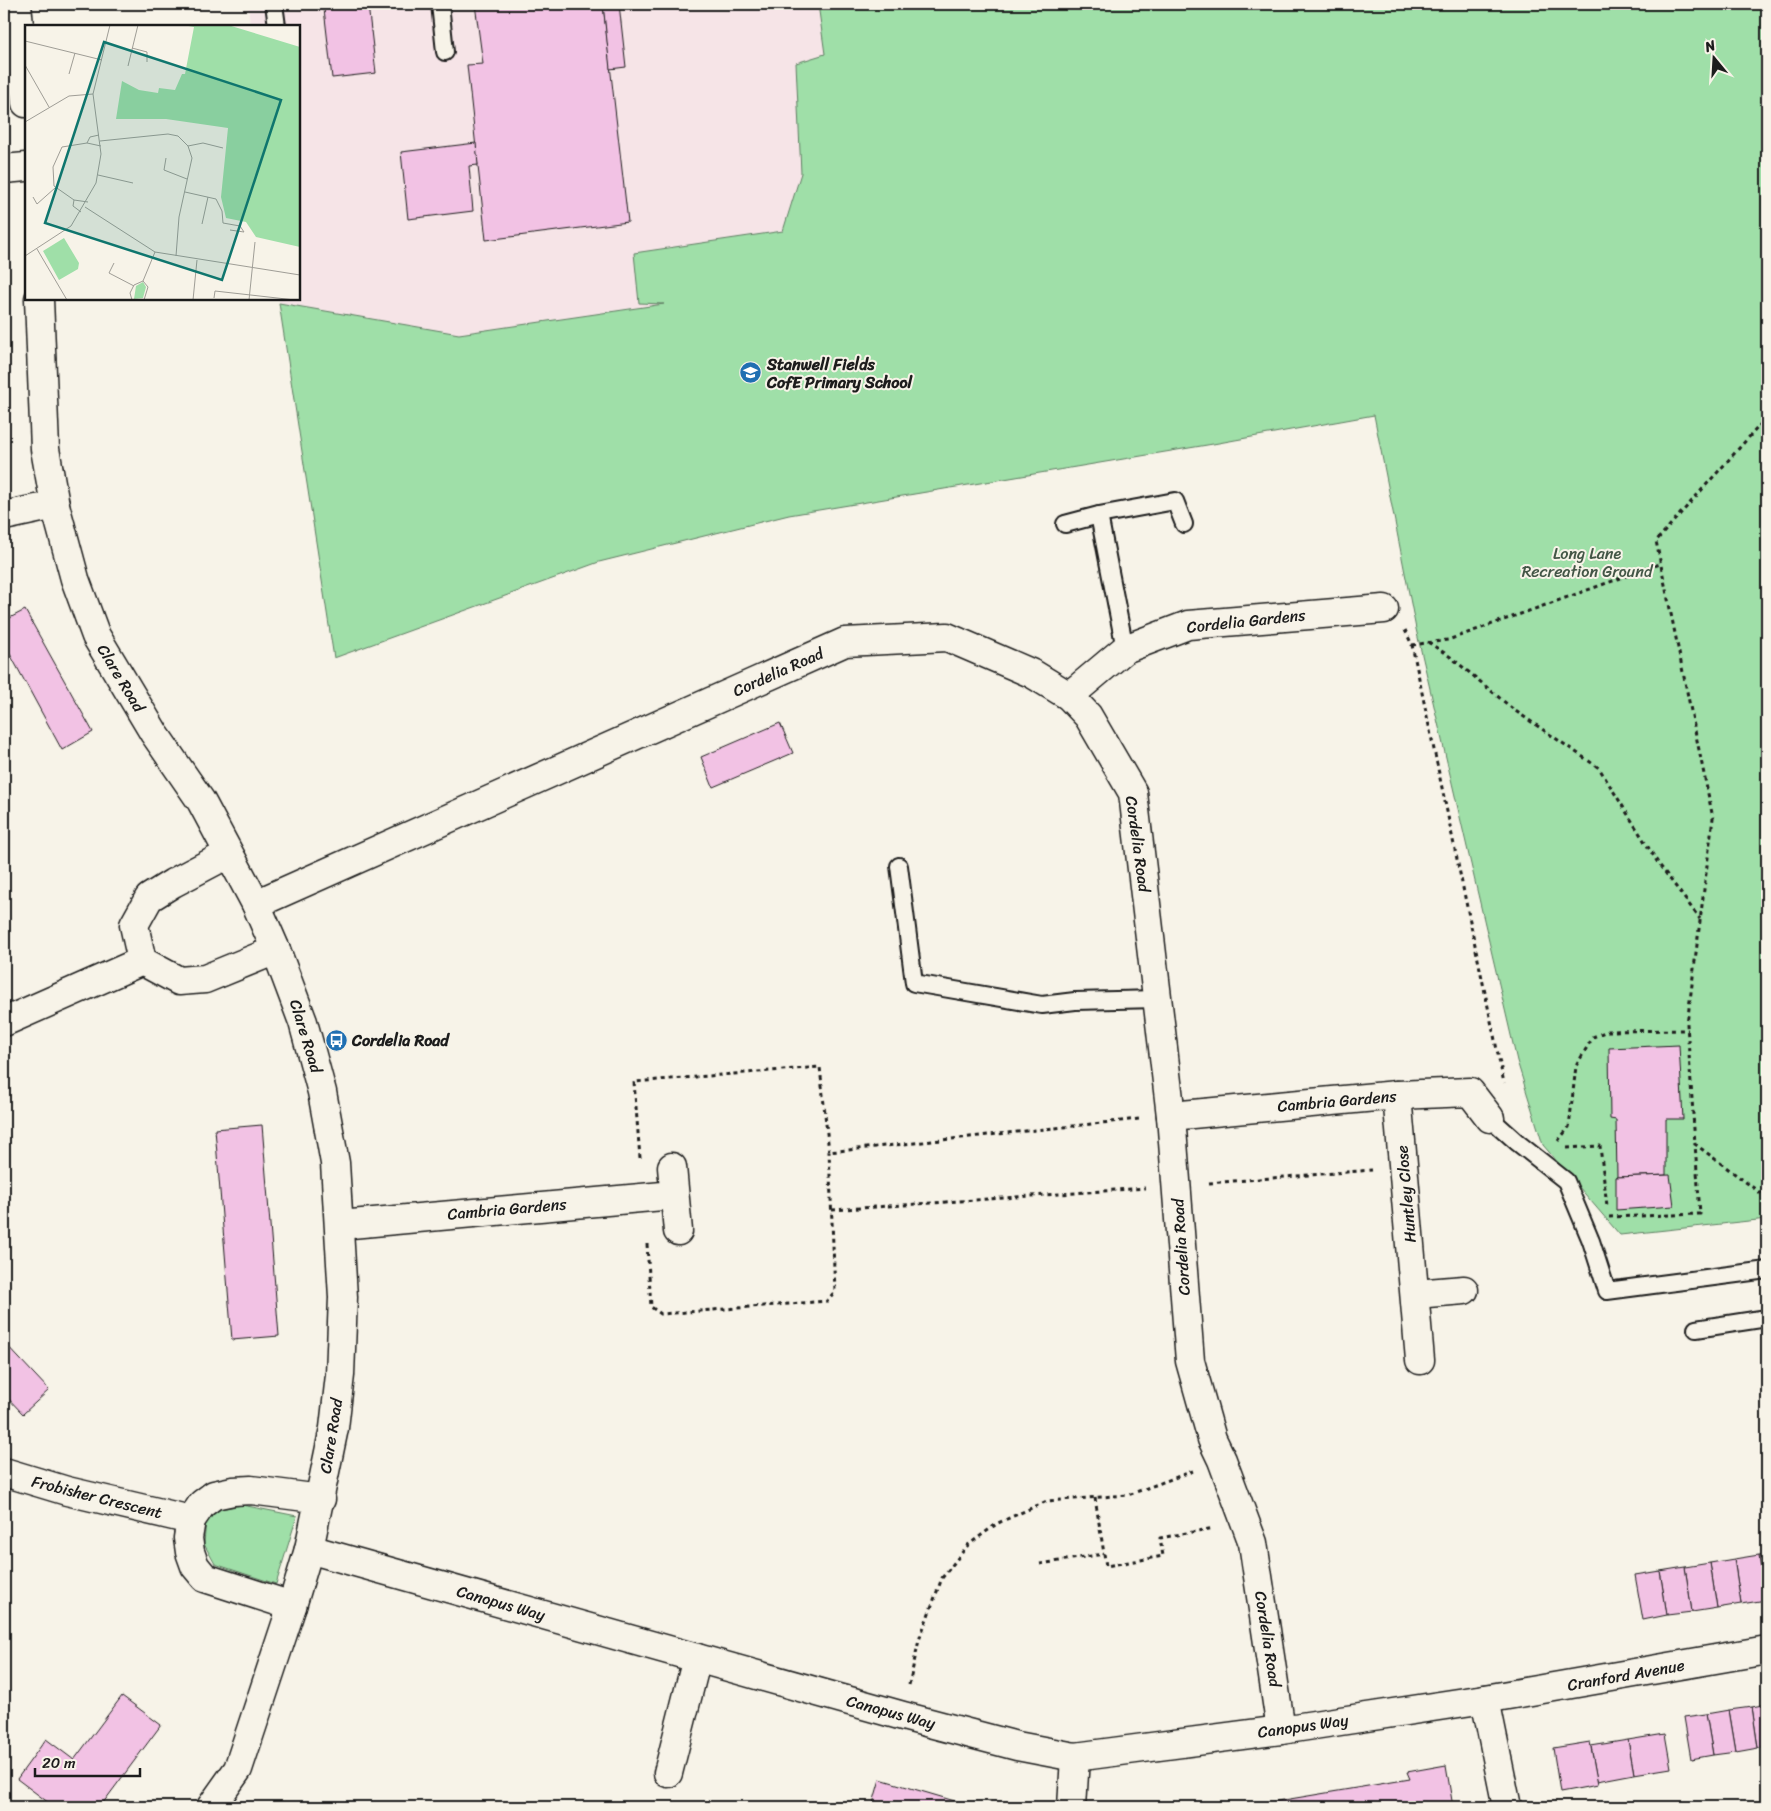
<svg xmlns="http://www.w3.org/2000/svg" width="1771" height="1811" font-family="Sriracha,sans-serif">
<rect width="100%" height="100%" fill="#f7f3e8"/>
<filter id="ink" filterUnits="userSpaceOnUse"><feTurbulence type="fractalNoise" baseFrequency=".02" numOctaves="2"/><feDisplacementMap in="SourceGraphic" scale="10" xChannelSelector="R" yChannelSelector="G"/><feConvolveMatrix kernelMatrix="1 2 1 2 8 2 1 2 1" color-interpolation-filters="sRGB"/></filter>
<g filter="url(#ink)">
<polygon fill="#f6e4e7" points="248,4 1205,4 1213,444 789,515 599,562 334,658 279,299 299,299 299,26 250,26"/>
<g fill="#9fdfa8" stroke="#5e7e62">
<polygon points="818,4 1767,4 1767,1219 1620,1235 1543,1145 1517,1061 1416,629 1374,415 1213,444 789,515 599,562 334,658 279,303 459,334 664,304 639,303 634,253 783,231 801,173 796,63 825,54"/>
<polygon points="242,1505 297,1516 276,1584 215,1564 204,1544 206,1520 221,1509"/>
</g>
<g fill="#f2c2e4" stroke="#1c1c1c">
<polygon points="475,4 603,4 628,222 486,240 467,65 483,64"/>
<polygon points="603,4 619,4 626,67 610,69"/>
<polygon points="368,5 376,73 332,78 324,9"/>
<polygon points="476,143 478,165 469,166 473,211 408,219 401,152"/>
<polygon points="25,610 93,732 62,750 4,643 4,621"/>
<polygon points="780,723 793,753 713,787 701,757"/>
<polygon points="1679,1045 1683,1119 1666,1119 1666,1175 1617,1177 1616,1120 1610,1119 1609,1048"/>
<polygon points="262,1125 279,1336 232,1340 215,1129"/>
<polygon points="1670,1175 1674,1206 1616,1210 1616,1177"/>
<polygon points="4,1268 8,1319 4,1319"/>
<polygon points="4,1342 49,1390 23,1414 4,1394"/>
<polygon points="1767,1554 1767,1600 1766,1600 1759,1555"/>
<polygon points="1759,1555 1766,1600 1741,1604 1734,1559"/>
<polygon points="1734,1559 1741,1604 1717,1608 1710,1563"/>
<polygon points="1710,1563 1717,1608 1692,1612 1685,1567"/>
<polygon points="1685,1567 1692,1612 1667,1615 1660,1571"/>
<polygon points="1660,1571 1667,1615 1643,1620 1635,1575"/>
<polygon points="122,1696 161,1725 100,1807 46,1807 49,1803 17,1779 46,1739 74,1760"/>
<polygon points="1767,1704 1767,1747 1758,1748 1752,1707"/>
<polygon points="1752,1707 1758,1748 1736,1752 1729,1710"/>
<polygon points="1729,1710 1736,1752 1713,1755 1706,1714"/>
<polygon points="1706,1714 1713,1755 1691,1759 1684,1717"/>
<polygon points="1665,1734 1671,1768 1634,1774 1628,1740"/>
<polygon points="1628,1740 1634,1774 1597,1781 1591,1746"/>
<polygon points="1590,1742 1598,1785 1560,1792 1553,1748"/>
<polygon points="1446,1765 1453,1807 1242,1807 1410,1779 1407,1772"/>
<polygon points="880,1779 975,1807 872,1807"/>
<polygon points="989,1803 1004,1807 988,1807"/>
</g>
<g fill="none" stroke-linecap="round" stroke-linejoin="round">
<defs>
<g id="service">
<polyline points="274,4 277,26"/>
<polyline points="440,4 445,52"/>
<polyline points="1099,515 1125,649"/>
<polyline points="1065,524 1099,515 1175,501 1184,524"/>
<polyline points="899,866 914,983 1042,1005 1075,1001 1157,999"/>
<polyline points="1490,1118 1518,1143 1566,1181 1591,1241 1607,1291 1767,1270"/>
<polyline points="1696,1329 1767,1318"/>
</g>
<g id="minor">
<polyline points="17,4 26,103"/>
<polyline points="4,169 26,167"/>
<polyline points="39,299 45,449 55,505 75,579 96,636 154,733 201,801 256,904 276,950 303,1022 322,1092 335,1163 343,1297 340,1375 334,1428 309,1549 292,1606 238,1769 211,1807"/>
<polyline points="4,516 55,505"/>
<polyline points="1069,696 1125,649 1188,625 1384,609"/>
<polyline points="228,854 173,883 149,898 134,925 142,961 179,981 205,979 276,950"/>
<polyline points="256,904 845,642 947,637 1033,674 1069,696 1088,716 1133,793 1171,1116 1190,1361 1212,1439 1222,1460 1253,1543 1281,1730"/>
<polyline points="4,1022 142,961"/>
<polyline points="1397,1095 1420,1360"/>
<polyline points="1171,1116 1397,1095 1470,1092 1490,1118"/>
<polyline points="672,1167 678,1231"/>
<polyline points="340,1225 674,1195"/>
<polyline points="1415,1294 1464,1290"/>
<polyline points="4,1472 67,1491 191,1520"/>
<polyline points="309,1549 903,1716 1017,1746 1075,1757 1281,1730 1485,1699 1767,1650"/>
<polyline points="292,1606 205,1578 195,1566 190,1552 188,1538 191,1520 202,1504 214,1495 233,1491 251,1490 321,1499"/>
<polyline points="1485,1699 1507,1807"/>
<polyline points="668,1773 697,1658"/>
<polyline points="1072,1807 1075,1757"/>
</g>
</defs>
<use href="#service" stroke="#1c1c1c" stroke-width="20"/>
<use href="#minor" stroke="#1c1c1c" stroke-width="31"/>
<g stroke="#1c1c1c" stroke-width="3" stroke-dasharray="4 4" stroke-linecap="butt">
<polyline points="1767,417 1656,541 1713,818 1687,1024 1695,1144 1767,1198"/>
<polyline points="1405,630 1412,645 1504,1083"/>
<polyline points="1428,642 1452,658 1514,710 1599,768 1658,863 1700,919"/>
<polyline points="1412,645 1448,640 1660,564"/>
<polyline points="1558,1141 1569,1127 1576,1066 1593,1037 1607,1031 1688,1030"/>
<polyline points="1567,1148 1600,1146 1607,1206"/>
<polyline points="640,1158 634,1082 820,1067 829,1152 1139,1119"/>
<polyline points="1209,1183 1372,1170"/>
<polyline points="832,1210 1145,1188"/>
<polyline points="1609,1217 1700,1214 1695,1144"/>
<polyline points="647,1244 651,1307 661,1314 827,1301 835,1291 829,1152"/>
<polyline points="1095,1498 1106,1566 1163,1556 1160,1538 1214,1528"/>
<polyline points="1040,1564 1104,1554"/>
<polyline points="909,1685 919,1640 942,1578 968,1545 998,1523 1047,1501 1128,1495 1193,1471"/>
</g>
<use href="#service" stroke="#f7f3e8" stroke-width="16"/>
<use href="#minor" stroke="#f7f3e8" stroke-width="28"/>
</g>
</g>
<defs>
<symbol id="school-disc" viewBox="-11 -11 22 22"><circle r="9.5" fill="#1f6fb2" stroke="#f7f3e8"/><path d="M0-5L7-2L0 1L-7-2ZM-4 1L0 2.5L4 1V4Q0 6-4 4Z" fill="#fff"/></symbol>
<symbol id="bus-disc" viewBox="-11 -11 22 22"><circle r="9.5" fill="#1f6fb2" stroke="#f7f3e8"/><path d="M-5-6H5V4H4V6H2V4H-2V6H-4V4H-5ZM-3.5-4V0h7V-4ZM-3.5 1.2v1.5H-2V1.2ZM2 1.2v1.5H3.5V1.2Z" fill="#fff"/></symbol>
</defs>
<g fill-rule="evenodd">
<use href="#school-disc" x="738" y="360" width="25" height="25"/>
<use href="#bus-disc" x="324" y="1028" width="25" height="25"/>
</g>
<g text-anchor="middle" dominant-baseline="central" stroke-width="4" stroke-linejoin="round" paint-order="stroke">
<g font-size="16" font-weight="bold" fill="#1c1c1c" stroke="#f7f3e8" text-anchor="start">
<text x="767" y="364">Stanwell Fields<tspan x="767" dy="18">CofE Primary School</tspan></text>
<text x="352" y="1040">Cordelia Road</text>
</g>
<g font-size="16" fill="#435646" stroke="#f7f3e8">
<text x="1587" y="553">Long Lane<tspan x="1587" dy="18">Recreation Ground</tspan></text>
</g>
<g font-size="16" fill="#1c1c1c" stroke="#f7f3e8">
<text transform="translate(1246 621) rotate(-6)">Cordelia Gardens</text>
<text transform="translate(778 672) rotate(-24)">Cordelia Road</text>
<text transform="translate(121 678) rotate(59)">Clare Road</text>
<text transform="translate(1138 844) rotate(82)">Cordelia Road</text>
<text transform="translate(306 1036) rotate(73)">Clare Road</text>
<text transform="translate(1337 1101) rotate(-5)">Cambria Gardens</text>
<text transform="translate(1406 1194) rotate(-95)">Huntley Close</text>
<text transform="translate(507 1209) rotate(-5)">Cambria Gardens</text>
<text transform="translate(1181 1247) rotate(-94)">Cordelia Road</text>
<text transform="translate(331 1436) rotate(-81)">Clare Road</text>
<text transform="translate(97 1497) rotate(14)">Frobisher Crescent</text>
<text transform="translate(501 1603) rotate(16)">Canopus Way</text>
<text transform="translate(1268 1639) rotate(81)">Cordelia Road</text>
<text transform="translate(1626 1675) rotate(-10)">Cranford Avenue</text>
<text transform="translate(891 1712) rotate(15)">Canopus Way</text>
<text transform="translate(1303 1726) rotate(-8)">Canopus Way</text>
</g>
</g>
<g transform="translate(25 25)">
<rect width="275" height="275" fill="#f7f3e8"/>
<path d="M158,0H203L275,22V222L231,212L221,197L201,193L196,172L203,103L141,94H91L97,56L114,65L133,68L134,63L150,65L157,49H160L169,2ZM39,213L54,238L53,244L34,255L18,226ZM118,257L121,262L118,273L109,274L111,261Z" fill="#9fdfa8"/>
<path fill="none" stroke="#9f9d96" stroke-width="1" d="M0,16L77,35M107,23L122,27V37M0,40L24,82M103,41L113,0M44,49L50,28M0,97L44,71L68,69M74,110L65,112L62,118L76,121M75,116L143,109L153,111L163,121L167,133L154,192L151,231M163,121L178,118L198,123M141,133L139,145L162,154M73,150L108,158M160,167L191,174L197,186L198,198L215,201L219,207L205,205M8,172L12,179L30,163M49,175L29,161L28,142L37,122L62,118M60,182L130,227L275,250M56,187L48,181L49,175L63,177M177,199L183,172M12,224L42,275M0,231L46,201L71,158L76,129L68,69L85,0M89,238L84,248L109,261M118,256L130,227M118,256L123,262L119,275M189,273L190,266L270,275M107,275L105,268L109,260L118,256M168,275L172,235M224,275L230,217"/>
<path fill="#0f766e" fill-opacity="0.15" stroke="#0f766e" stroke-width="2.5" d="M79,17L256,75L197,255L20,198Z"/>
<rect width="275" height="275" fill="none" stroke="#1c1c1c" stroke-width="2.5"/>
</g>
<rect width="1771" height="1811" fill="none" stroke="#f7f3e8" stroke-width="20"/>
<rect x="10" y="10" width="1751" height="1791" fill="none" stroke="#1c1c1c" stroke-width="2" filter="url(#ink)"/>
<g transform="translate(1714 58) rotate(342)" stroke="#f7f3e8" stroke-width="4" paint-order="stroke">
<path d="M0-4L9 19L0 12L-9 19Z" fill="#1c1c1c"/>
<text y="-8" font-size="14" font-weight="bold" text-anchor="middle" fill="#1c1c1c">N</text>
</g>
<path d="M35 1768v8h105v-8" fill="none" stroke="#1c1c1c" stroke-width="2.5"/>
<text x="42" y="1768" font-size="15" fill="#1c1c1c" stroke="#f7f3e8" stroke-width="4" paint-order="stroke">20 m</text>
</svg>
